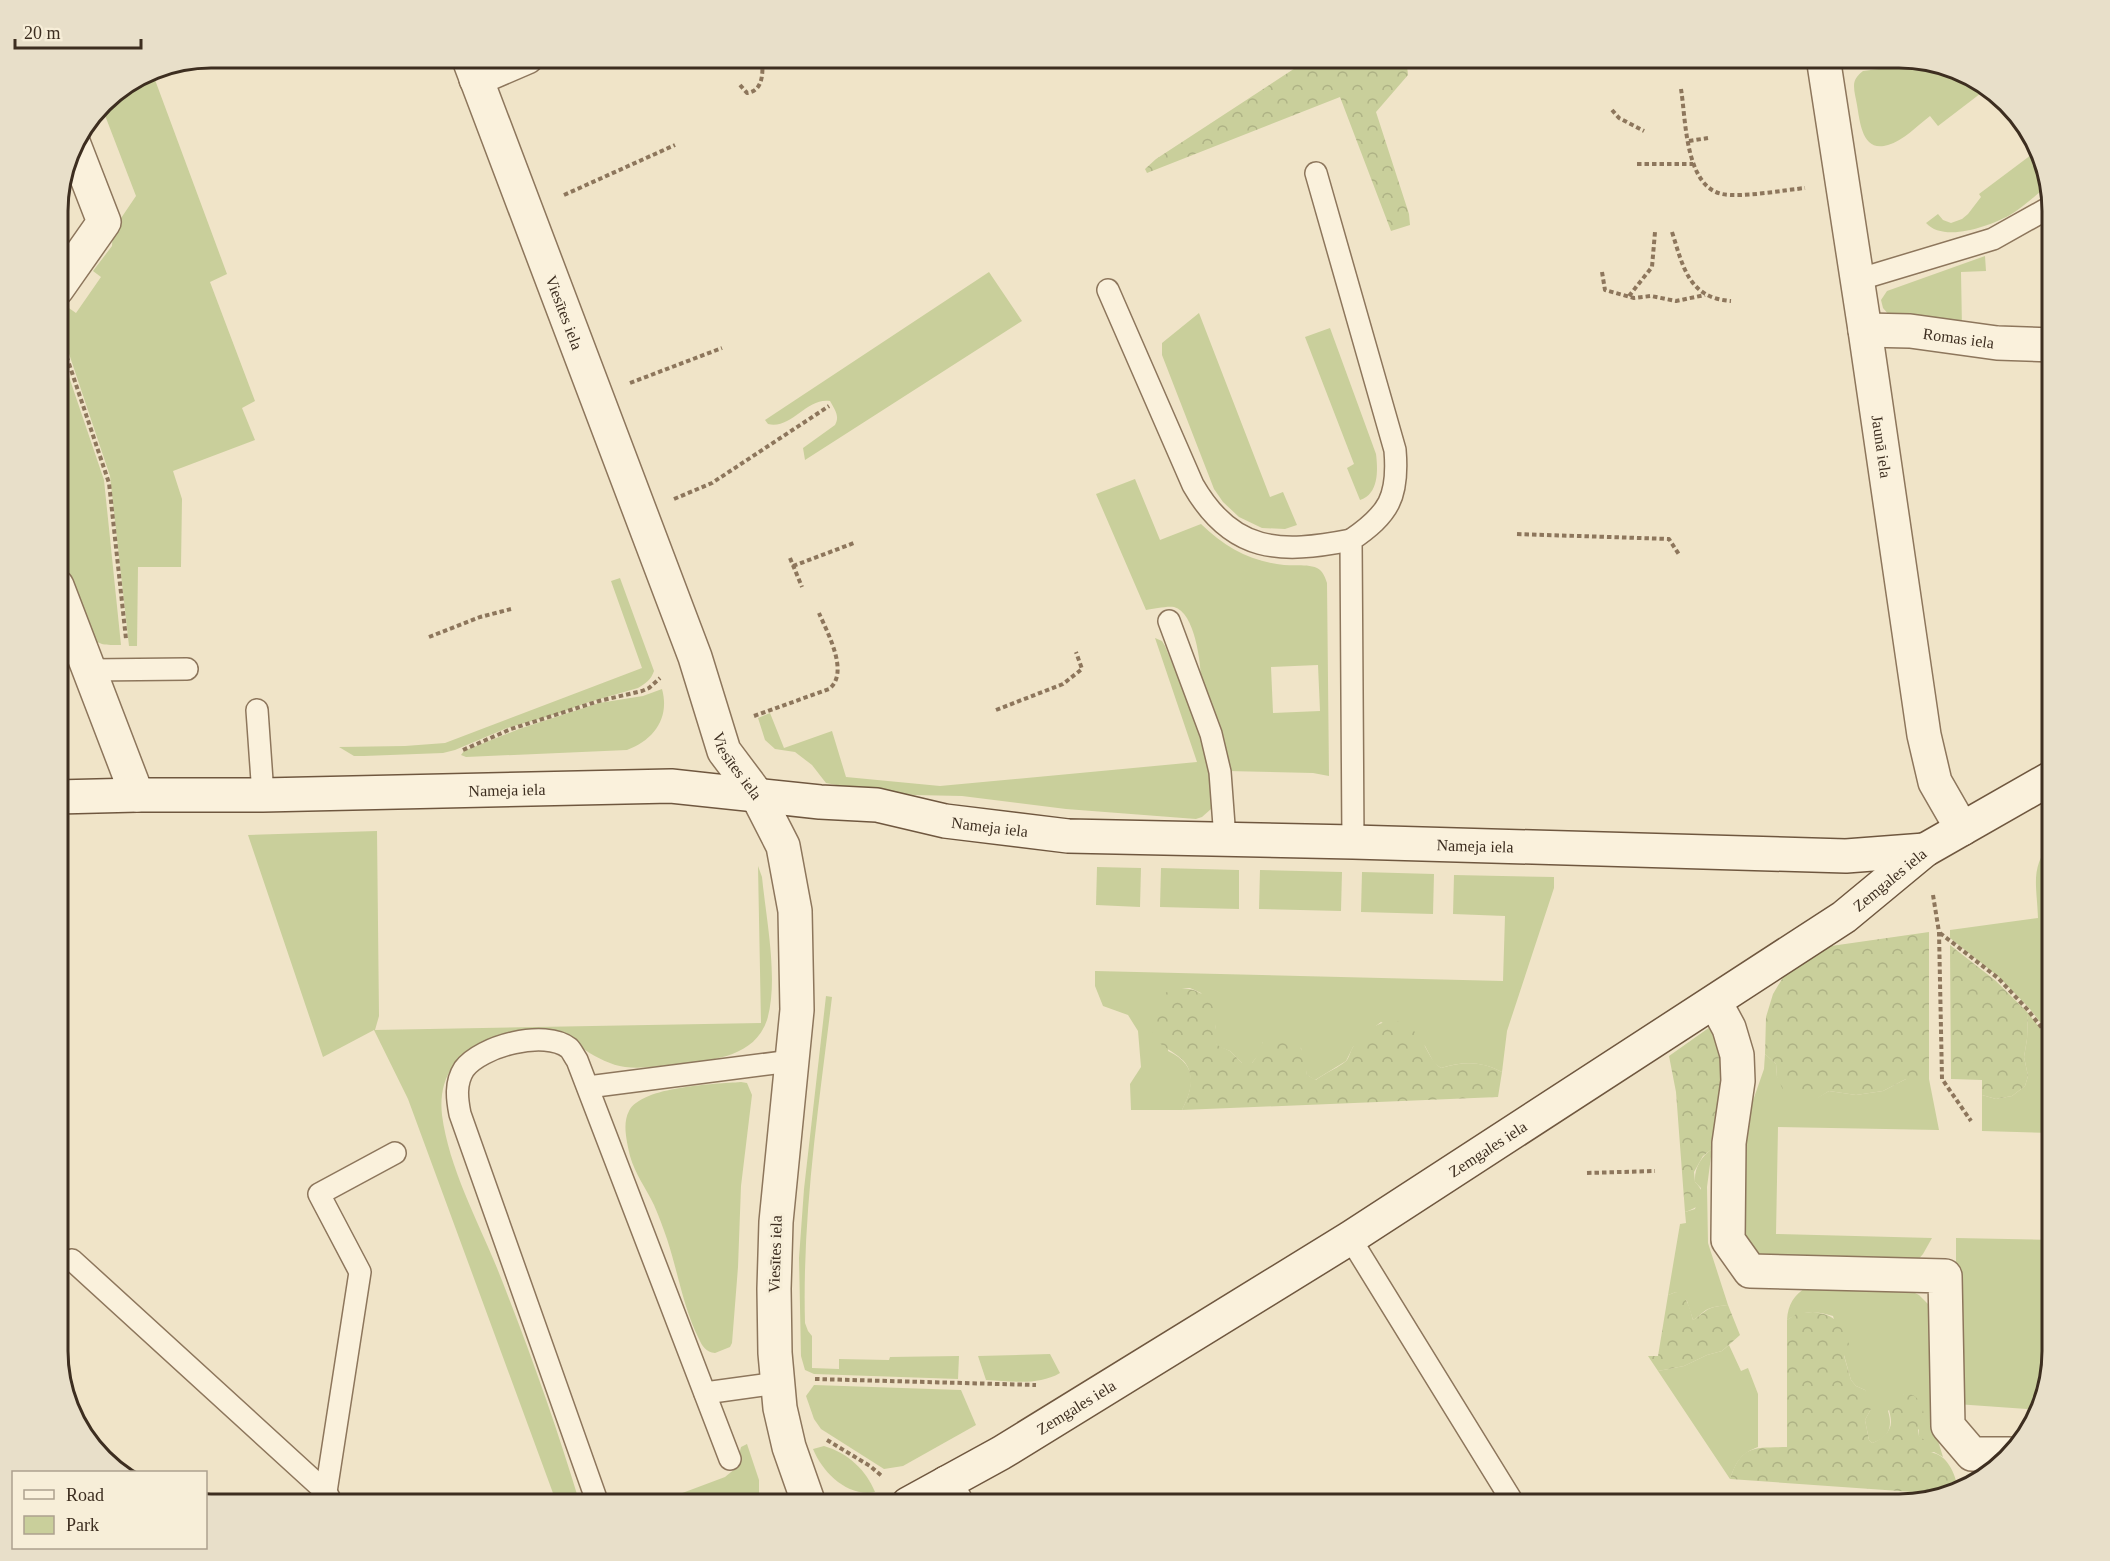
<svg xmlns="http://www.w3.org/2000/svg" width="2110" height="1561" font-family="Georgia,serif">
<defs>
<pattern id="forest-crowns" width="20" height="18" patternUnits="userSpaceOnUse" patternTransform="scale(1.5)"><rect width="20" height="18" fill="#c9cf9b"/><path d="M2 6a3 3 0 1 1 6 0M12 15a3 3 0 1 1 6 0" fill="none" stroke="#aeb285"/></pattern>
</defs>
<rect width="100%" height="100%" fill="#f0e4c8"/>
<g fill="#c9cf9b" fill-rule="evenodd">
<path d="M1933,62L1949,65L1989,87L1938,126L1930,116C1918,125 1903,141 1888,145C1862,153 1860,122 1857,105C1856,99 1854,92 1854,86C1854,79 1858,75 1863,71Z"/>
<polygon points="151,69 227,274 210,282 255,401 242,408 255,440 173,471 182,499 181,567 138,567 137,646 129,646 110,476 57,318 57,312 63,304 76,313 101,277 93,271 112,246 113,230 136,196 101,105 109,95"/>
<path d="M2039,149L2047,186C2035,196 2023,207 2010,215C1990,226 1944,243 1926,223L1938,214L1943,220L1951,223L1962,219L1968,214L1981,197L1979,194Z"/>
<polygon points="1985,256 1986,271 1961,272 1962,328 1889,315 1883,308 1881,300 1887,291"/>
<path d="M989,272L1022,321L805,460L803,448L835,425C840,416 835,410 830,401C807,397 791,430 768,424L765,420Z"/>
<polygon points="1199,313 1270,497 1283,492 1297,525 1285,529 1262,528 1239,517 1223,502 1214,489 1162,355 1162,343"/>
<path d="M1330,328L1376,454C1378,470 1379,494 1360,500L1347,468L1354,464L1305,337Z"/>
<path d="M64,362L104,480L121,645C104,645 98,646 86,632L57,555V371Z"/>
<path d="M1135,479L1160,540L1201,524C1226,548 1250,561 1284,565C1294,566 1308,564 1317,568C1323,571 1325,577 1327,583L1329,776L1313,773L1227,771L1201,681C1201,664 1195,612 1174,607C1166,606 1154,609 1146,610L1096,494ZM1318,665L1320,711L1273,713L1271,667Z"/>
<path d="M620,578L654,671C651,680 646,683 638,688L586,703L560,713L507,728L455,750L443,753L364,756H354L339,747L405,746L445,743L642,668L611,581Z"/>
<path d="M1155,638L1162,641L1165,646C1182,688 1222,765 1211,809L1202,817L1196,819L1066,809L962,796L914,795L863,790L826,783L812,765L795,752L775,749L765,740L758,718L770,713L784,748L832,731L846,777L940,786L1197,762Z"/>
<path d="M662,689C670,718 654,740 627,750L466,757L461,755L464,751L519,729L599,703L643,696Z"/>
<path d="M377,831L379,1016L375,1030L761,1023L758,866L762,877C766,918 779,981 767,1020C754,1058 711,1060 678,1064C660,1066 642,1069 625,1067C611,1065 597,1058 585,1050C580,1047 575,1041 569,1039C562,1037 553,1038 545,1037C534,1036 523,1033 512,1034C492,1034 466,1049 454,1065C443,1079 440,1097 442,1115C449,1168 477,1219 497,1268C528,1346 556,1424 580,1504H557L408,1099L374,1030L323,1057L248,835Z"/>
<path d="M2053,839V1039L2030,1009L2000,978L1950,938V930L2038,918C2037,884 2029,868 2053,839Z"/>
<polygon points="1097,867 1141,868 1140,907 1096,905"/>
<polygon points="1161,868 1239,870 1239,909 1160,907"/>
<polygon points="1260,870 1342,872 1341,911 1259,909"/>
<polygon points="1362,872 1434,874 1433,914 1361,912"/>
<path d="M1454,875L1554,877V888L1507,1031L1502,1072C1481,1061 1463,1061 1441,1068L1434,1063L1425,1046L1381,1022L1363,1036L1353,1047L1346,1061L1315,1080L1307,1075L1301,1048L1263,1042L1259,1054L1252,1063H1242L1230,1051L1217,1046L1213,1036L1216,1026L1201,993L1190,988H1178L1168,1051C1197,1065 1195,1084 1182,1110H1131L1130,1084L1141,1067L1138,1031L1128,1015L1103,1006L1095,986V971L1503,981L1505,916L1453,914Z"/>
<path d="M826,996L832,997C819,1105 802,1213 805,1323L808,1331L812,1336V1368L839,1369V1359L889,1360L890,1357L959,1356L958,1379L814,1374L805,1370L801,1356L799,1258L804,1189Z"/>
<polygon points="2028,1013 2053,1045 2053,1133 1982,1131 1982,1095 1996,1099 2012,1096 2025,1086 2028,1076 2024,1057 2027,1039"/>
<polygon points="1765,1054 1776,1064 1777,1077 1817,1098 1829,1091 1856,1095 1883,1091 1906,1079 1929,1079 1939,1130 1778,1127 1776,1234 1932,1238 1923,1254 1916,1262 1777,1262 1755,1254 1744,1232 1742,1166 1749,1112 1764,1069"/>
<path d="M741,1082L747,1083L752,1095L741,1186L738,1267L732,1343L730,1347L715,1353C706,1352 702,1346 699,1339C683,1307 678,1272 667,1239C663,1228 659,1216 654,1205C646,1188 635,1174 630,1156C627,1142 622,1124 629,1111C642,1086 715,1084 741,1082Z"/>
<path d="M1712,1149L1707,1187L1708,1243L1728,1305C1721,1306 1713,1306 1706,1310C1701,1313 1699,1317 1693,1320L1687,1301L1676,1292L1668,1295L1680,1224L1686,1223L1685,1212L1695,1209L1701,1188L1695,1182C1694,1168 1701,1157 1712,1149Z"/>
<path d="M1956,1238L2053,1240C2053,1285 2060,1371 2040,1410L1956,1404Z"/>
<path d="M1807,1287L1907,1289L1919,1295L1930,1306L1935,1431L1943,1457L1934,1452L1928,1454L1919,1436L1918,1400L1912,1395L1904,1394L1888,1411C1893,1427 1889,1438 1872,1443L1869,1440L1865,1420L1871,1409L1865,1390L1856,1386L1851,1380L1833,1316C1816,1311 1803,1310 1787,1320C1788,1304 1794,1295 1807,1287Z"/>
<path d="M1729,1345L1741,1371L1748,1368L1758,1394V1447C1741,1453 1736,1462 1730,1479L1658,1371L1684,1366L1707,1355L1722,1351Z"/>
<path d="M1050,1354L1060,1373C1038,1386 1010,1381 986,1380L978,1356Z"/>
<polygon points="814,1385 961,1390 976,1425 903,1466 884,1469 821,1429 814,1419 806,1396"/>
<polygon points="747,1444 759,1480 759,1504 653,1504 725,1477 736,1468 741,1447"/>
<path d="M824,1446C848,1453 866,1470 875,1492C847,1497 823,1473 813,1449Z"/>
</g>
<g fill="url(#forest-crowns)">
<polygon points="1312,57 1406,57 1408,75 1376,112 1409,214 1410,225 1391,231 1340,97 1147,173 1145,169 1156,159"/>
<polygon points="1929,932 1929,1079 1906,1079 1883,1091 1856,1095 1829,1091 1818,1098 1802,1099 1784,1092 1777,1077 1776,1064 1765,1054 1766,1017 1773,994 1785,974 1824,947"/>
<polygon points="1950,945 1996,981 2028,1013 2027,1039 2024,1057 2028,1076 2025,1086 2012,1096 1996,1099 1982,1095 1982,1080 1951,1079"/>
<path d="M1178,988C1200,988 1216,999 1216,1022C1216,1033 1213,1034 1217,1045L1230,1051L1242,1063H1252C1259,1055 1259,1048 1263,1042C1273,1028 1292,1035 1300,1047C1305,1054 1306,1066 1307,1075L1316,1080C1323,1074 1342,1066 1347,1060C1350,1056 1350,1051 1353,1047C1366,1027 1394,1010 1414,1031C1426,1042 1428,1059 1441,1068C1464,1061 1481,1061 1502,1072L1498,1097L1182,1110C1189,1096 1193,1084 1189,1070C1182,1046 1139,1051 1155,1007C1159,995 1166,991 1178,988Z"/>
<path d="M1718,1025L1727,1087L1712,1149L1703,1156L1694,1172L1695,1182C1709,1196 1702,1207 1685,1212L1676,1092L1669,1056L1710,1027Z"/>
<path d="M1676,1292C1688,1296 1690,1309 1693,1320C1699,1317 1702,1313 1707,1310C1713,1306 1721,1306 1728,1305L1740,1335L1722,1351L1707,1355L1684,1366L1658,1371L1648,1356H1658L1668,1295Z"/>
<path d="M1813,1312C1837,1315 1840,1323 1849,1344L1844,1356L1851,1380L1856,1386L1865,1390L1871,1399V1409L1865,1420L1869,1440L1872,1443C1881,1440 1891,1432 1891,1422C1891,1414 1888,1412 1889,1402C1911,1384 1923,1398 1925,1422L1918,1430L1919,1436L1927,1442L1928,1453C1945,1450 1958,1476 1957,1491L1942,1494L1730,1479C1741,1444 1755,1448 1787,1447V1320L1798,1313Z"/>
</g>
<g fill="none" stroke-linecap="round" stroke-linejoin="round">
<defs>
<g id="lane">
<path d="M1316,173L1395,450C1399,497 1389,514 1351,540L1353,842"/>
<polyline points="1857,280 1993,239 2052,206"/>
<path d="M1108,290L1193,485C1232,553 1280,554 1351,540"/>
<polyline points="1169,621 1211,734 1220,772 1225,839"/>
<polyline points="90,670 187,669"/>
<polyline points="257,710 263,795"/>
<polyline points="588,1087 791,1061"/>
<polyline points="1350,1238 1514,1504"/>
<polyline points="72,1260 326,1492 331,1501"/>
<polyline points="705,1393 777,1383"/>
<polyline points="326,1492 360,1272 319,1194 395,1153"/>
<path d="M598,1504L460,1114C457,1099 455,1083 464,1069C481,1046 545,1029 569,1048C572,1051 574,1056 577,1060L730,1459"/>
</g>
<g id="street">
<path id="s1" d="M468,57L695,657L724,751L757,795L783,846L795,911L797,1010L776,1222L774,1289L775,1353L780,1408L789,1447L809,1504"/>
<path id="s2" d="M1823,57L1865,330L1924,735L1935,782L1962,829"/>
<polyline points="476,79 527,57"/>
<polyline points="57,289 104,222 73,142"/>
<path id="s3" d="M1865,330L1910,331L1997,343L2053,345"/>
<polyline points="57,586 137,795"/>
<polyline points="1715,1002 1729,1028 1737,1055 1738,1081 1729,1143 1728,1240 1750,1271 1945,1276 1948,1426 1972,1454 2009,1454"/>
<polyline points="946,1483 957,1504"/>
</g>
<g id="secondary">
<path id="s4" d="M57,797L137,795H263L671,786L820,802L877,805L945,821L1068,836L1353,842L1846,856L1925,850"/>
<path id="s5" d="M908,1504L1001,1453L1350,1238L1844,917L1925,850L2053,777"/>
</g>
</defs>
<use href="#lane" stroke="#8d765c" stroke-width="24"/>
<use href="#street" stroke="#8d765c" stroke-width="36"/>
<use href="#secondary" stroke="#6f573f" stroke-width="36"/>
<g stroke="#8d765c" stroke-width="4" stroke-dasharray="4.5 3" stroke-linecap="butt">
<path d="M740,85L747,93C764,91 763,71 762,57"/>
<path d="M1681,89C1686,120 1685,186 1722,194C1741,198 1785,190 1805,188"/>
<polyline points="1612,110 1619,118 1644,131"/>
<polyline points="1689,141 1708,138"/>
<polyline points="1637,164 1693,164"/>
<polyline points="564,195 675,145"/>
<path d="M1672,232C1683,266 1688,298 1731,301"/>
<polyline points="1602,272 1605,290 1634,298 1651,296 1676,301 1705,295"/>
<polyline points="1629,296 1652,267 1655,232"/>
<polyline points="57,328 109,483 126,639"/>
<polyline points="630,383 722,348"/>
<polyline points="674,499 712,483 829,406"/>
<polyline points="1517,534 1669,539 1680,556"/>
<polyline points="790,558 802,587"/>
<polyline points="793,566 854,543"/>
<polyline points="429,637 480,617 511,609"/>
<polyline points="996,710 1063,684 1082,669 1076,652"/>
<path d="M754,716L829,689C850,673 827,632 819,613"/>
<polyline points="463,750 511,729 599,701 642,691 649,688 660,678"/>
<polyline points="1933,895 1939,932 1942,1079 1971,1121"/>
<polyline points="1940,933 1998,978 2027,1009 2053,1042"/>
<polyline points="1587,1173 1655,1171"/>
<polyline points="815,1379 1036,1385"/>
<polyline points="827,1440 870,1466 883,1477"/>
</g>
<use href="#lane" stroke="#faf1dc" stroke-width="21"/>
<use href="#street" stroke="#faf1dc" stroke-width="33"/>
<use href="#secondary" stroke="#faf1dc" stroke-width="33"/>
</g>
<g text-anchor="middle" dominant-baseline="central" stroke-width="6" stroke-linejoin="round" paint-order="stroke">
<g font-size="16" fill="#3d2e20" stroke="#f7eed8">
<text stroke="none"><textPath href="#s1" startOffset="273">Viesītes iela</textPath></text>
<text stroke="none"><textPath href="#s3" startOffset="94">Romas iela</textPath></text>
<text stroke="none"><textPath href="#s2" startOffset="394">Jaunā iela</textPath></text>
<text stroke="none"><textPath href="#s1" startOffset="759">Viesītes iela</textPath></text>
<text stroke="none"><textPath href="#s4" startOffset="450">Nameja iela</textPath></text>
<text stroke="none"><textPath href="#s4" startOffset="936">Nameja iela</textPath></text>
<text stroke="none"><textPath href="#s4" startOffset="1422">Nameja iela</textPath></text>
<text stroke="none"><textPath href="#s5" startOffset="1164">Zemgales iela</textPath></text>
<text stroke="none"><textPath href="#s5" startOffset="680">Zemgales iela</textPath></text>
<text transform="translate(775 1254) rotate(-88)">Viesītes iela</text>
<text stroke="none"><textPath href="#s5" startOffset="194">Zemgales iela</textPath></text>
</g>
</g>
<path d="M0 0H2110V1561H0ZM211 68H1899A143 143 0 0 1 2042 211V1351A143 143 0 0 1 1899 1494H211A143 143 0 0 1 68 1351V211A143 143 0 0 1 211 68Z" fill="#e8dfc9" fill-rule="evenodd"/>
<path fill="none" stroke="#3d2e20" stroke-width="3" d="M211 68H1899A143 143 0 0 1 2042 211V1351A143 143 0 0 1 1899 1494H211A143 143 0 0 1 68 1351V211A143 143 0 0 1 211 68Z"/>
<rect x="12" y="1471" width="195" height="78" fill="#f7eed8" stroke="#ada18e" stroke-width="1.5"/>
<rect x="24" y="1490" width="30" height="9" fill="#faf1dc" stroke="#ada18e" stroke-width="1.5"/>
<text x="66" y="1501" font-size="18" fill="#3d2e20">Road</text>
<rect x="24" y="1516" width="30" height="18" fill="#c9cf9b" stroke="#ada18e" stroke-width="1.5"/>
<text x="66" y="1531" font-size="18" fill="#3d2e20">Park</text>
<path d="M15 39v9h126v-9" fill="none" stroke="#3d2e20" stroke-width="3"/>
<text x="24" y="39" font-size="18" fill="#3d2e20" stroke="#f7eed8" stroke-width="4.5" paint-order="stroke">20 m</text>
</svg>
